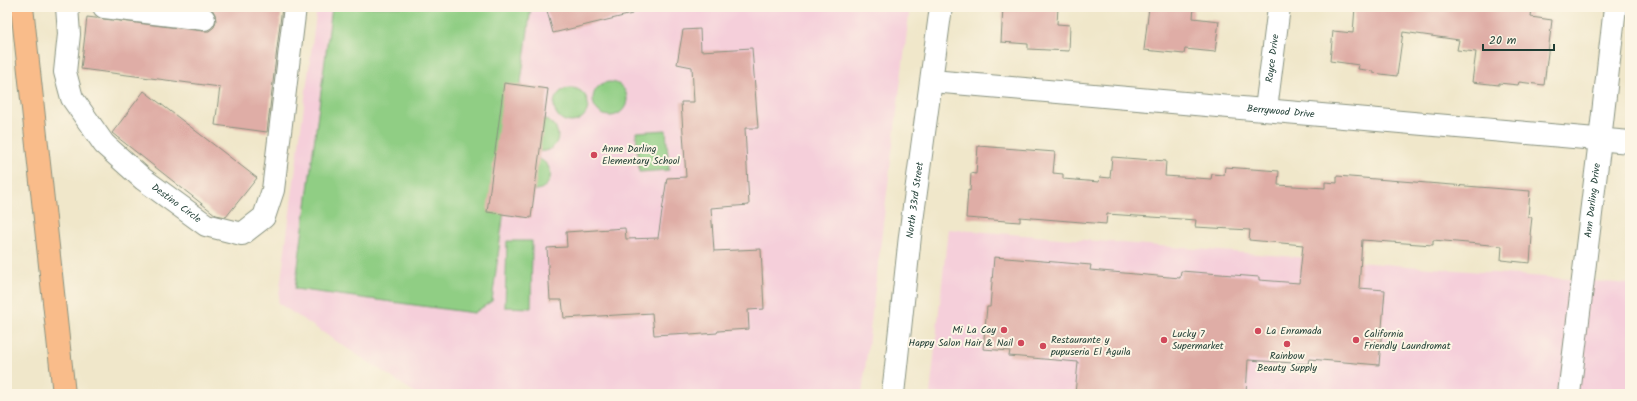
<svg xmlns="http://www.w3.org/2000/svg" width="1637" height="401" font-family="Kalam,sans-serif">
<rect width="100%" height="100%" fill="#fcf5e5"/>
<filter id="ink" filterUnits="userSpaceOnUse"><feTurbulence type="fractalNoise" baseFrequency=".025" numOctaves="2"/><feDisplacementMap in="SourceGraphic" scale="8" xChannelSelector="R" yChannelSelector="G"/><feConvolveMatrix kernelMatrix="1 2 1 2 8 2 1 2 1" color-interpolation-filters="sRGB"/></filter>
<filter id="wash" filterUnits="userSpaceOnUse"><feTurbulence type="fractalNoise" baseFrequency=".012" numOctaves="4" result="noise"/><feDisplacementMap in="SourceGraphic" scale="16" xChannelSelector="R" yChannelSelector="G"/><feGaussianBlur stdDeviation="0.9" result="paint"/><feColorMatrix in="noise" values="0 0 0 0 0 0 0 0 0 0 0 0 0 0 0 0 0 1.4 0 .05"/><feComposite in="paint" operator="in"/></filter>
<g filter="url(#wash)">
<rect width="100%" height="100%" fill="#f0e7ca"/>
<g fill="#f5cfda">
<polygon points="317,7 910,7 862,394 417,394 278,303"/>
<polygon points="948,229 1630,284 1630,394 930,394"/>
</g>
<g fill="#90ce84" stroke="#58865c">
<polygon points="332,7 531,7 492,301 474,313 295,289"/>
<circle cx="610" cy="99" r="17"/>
<circle cx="571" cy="105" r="17"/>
<path d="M543,119C567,126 560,155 536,151Z"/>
<polygon points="666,130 669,170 639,172 636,132"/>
<path d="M536,158C559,164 553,194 529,190Z"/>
<polygon points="507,241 532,241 531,308 505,307"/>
</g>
<g id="blocks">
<g fill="#dfada6">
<polygon points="207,7 282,7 267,132 215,125 220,87 81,69 87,17 203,31 209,31 214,27 216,21 215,14 212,9"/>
<polygon points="546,7 631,7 632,14 553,33"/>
<polygon points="1003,7 1058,7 1057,24 1070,25 1069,51 1028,49 1028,44 1001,42"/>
<polygon points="1149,7 1194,7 1193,18 1219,21 1215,52 1185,49 1184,54 1144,50"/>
<polygon points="1355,7 1532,7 1531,17 1552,20 1544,85 1519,82 1518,85 1499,83 1499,85 1472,82 1476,52 1457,50 1459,40 1403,32 1397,76 1373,73 1373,71 1358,69 1359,65 1330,61 1333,31 1353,33"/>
<polygon points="700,29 701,51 752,48 758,128 745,128 749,205 711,208 714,251 761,249 764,309 748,310 749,329 718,331 717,333 690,335 690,333 654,335 652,313 564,318 562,300 550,300 547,248 567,247 566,232 625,228 626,239 658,238 667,178 686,177 681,102 694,102 692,67 677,64 683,30"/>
<polygon points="504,83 548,89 531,218 487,212"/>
<polygon points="144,91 257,178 226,217 216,215 112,133"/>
<polygon points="978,146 1055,152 1053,173 1063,174 1063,179 1099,182 1100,177 1110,178 1112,157 1166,161 1165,176 1211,179 1212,174 1224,175 1225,167 1279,171 1278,185 1325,188 1325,182 1337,183 1337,176 1530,191 1528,217 1532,217 1530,235 1532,236 1530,263 1501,260 1502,246 1433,240 1433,245 1362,240 1359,288 1385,290 1379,365 1309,359 1308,364 1248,360 1246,394 1075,394 1078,362 1009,356 1010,351 983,349 987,307 990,307 994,257 1091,265 1090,270 1180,278 1181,271 1259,277 1259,280 1299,283 1303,245 1249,240 1250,230 1195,227 1196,220 1107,214 1106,224 1020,217 1020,222 966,218 968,190 970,191 971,173 976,174"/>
</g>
</g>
</g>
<g filter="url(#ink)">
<use href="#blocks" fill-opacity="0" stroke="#88927f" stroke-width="1"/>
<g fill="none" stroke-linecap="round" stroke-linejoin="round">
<defs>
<g id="street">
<path id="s1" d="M67,7L69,34L65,72L72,98L104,144L143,179L206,225L242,234L264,217L273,190L295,7"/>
<polyline points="104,7 204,19"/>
<path id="s2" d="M932,81L1630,142"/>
<path id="s3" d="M1266,109L1279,7"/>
<path id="s4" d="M893,394L910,236L941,7"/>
<path id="s5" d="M1569,394L1600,140L1615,7"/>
</g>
<polyline id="highway" points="22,7 64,394"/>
</defs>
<use href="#street" stroke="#88927f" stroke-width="24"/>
<use href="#highway" stroke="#88927f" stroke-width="24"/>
<use href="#street" stroke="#fff" stroke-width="22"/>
<use href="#highway" stroke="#f9bc8a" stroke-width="22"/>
</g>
</g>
<g fill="#d1495b" stroke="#fcf5e5" stroke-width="1.5">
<circle cx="594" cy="155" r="4"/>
<circle cx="1004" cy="330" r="4"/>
<circle cx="1258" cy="331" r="4"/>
<circle cx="1164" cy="340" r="4"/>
<circle cx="1356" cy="340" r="4"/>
<circle cx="1021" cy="343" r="4"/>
<circle cx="1287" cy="344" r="4"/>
<circle cx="1043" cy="346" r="4"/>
</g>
<g text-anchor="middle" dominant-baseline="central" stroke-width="4" stroke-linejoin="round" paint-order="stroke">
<g font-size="10" fill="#1f3d34" stroke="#fcf5e5">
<text stroke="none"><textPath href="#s3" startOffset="51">Royce Drive</textPath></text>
<text stroke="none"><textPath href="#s2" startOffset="350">Berrywood Drive</textPath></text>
<text stroke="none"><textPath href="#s4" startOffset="195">North 33rd Street</textPath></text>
<text stroke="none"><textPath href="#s5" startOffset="195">Ann Darling Drive</textPath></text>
<text stroke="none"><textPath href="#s1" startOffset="242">Destino Circle</textPath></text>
</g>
<g font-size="10" fill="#1f3d34" stroke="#fcf5e5" text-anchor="start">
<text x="602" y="149">Anne Darling<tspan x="602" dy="12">Elementary School</tspan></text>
<text x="996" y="330" text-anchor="end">Mi La Cay</text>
<text x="1266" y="331">La Enramada</text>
<text x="1172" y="334">Lucky 7<tspan x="1172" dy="12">Supermarket</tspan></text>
<text x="1364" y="334">California<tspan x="1364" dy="12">Friendly Laundromat</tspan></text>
<text x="1051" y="340">Restaurante y<tspan x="1051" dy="12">pupuseria El Aguila</tspan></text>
<text x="1013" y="343" text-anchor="end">Happy Salon Hair &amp; Nail</text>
<text x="1287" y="356" text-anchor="middle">Rainbow<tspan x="1287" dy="12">Beauty Supply</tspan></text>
</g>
</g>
<rect width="1637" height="401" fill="none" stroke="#fcf5e5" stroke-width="24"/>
<path d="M1483 44v6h71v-6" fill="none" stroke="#1f3d34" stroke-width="2"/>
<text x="1489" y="44" font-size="12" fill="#1f3d34" stroke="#fcf5e5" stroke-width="3" paint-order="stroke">20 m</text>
</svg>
